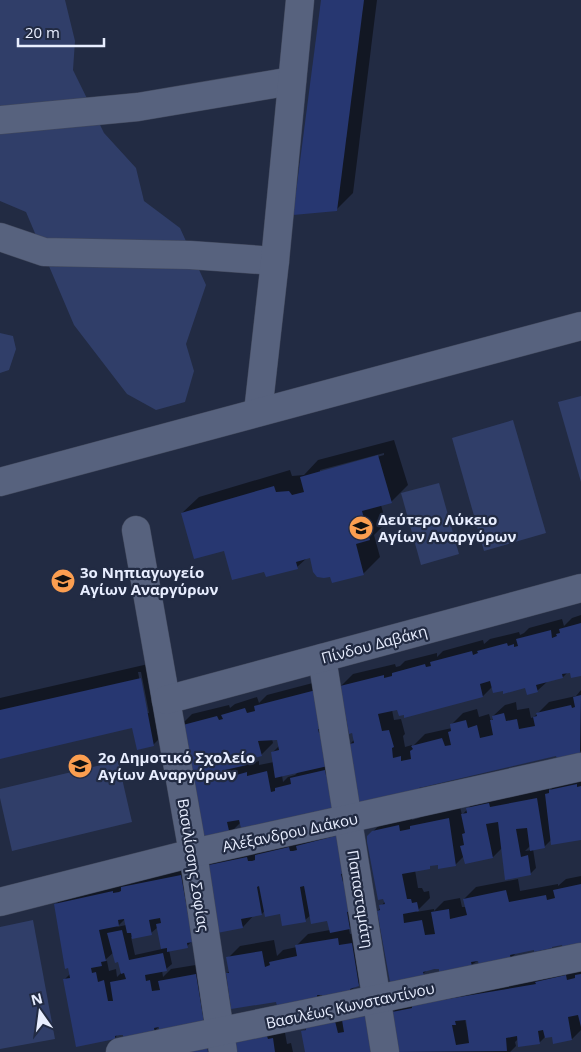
<svg xmlns="http://www.w3.org/2000/svg" width="581" height="1052" font-family="'Open Sans',sans-serif">
<rect width="100%" height="100%" fill="#222b43"/>
<g fill="#303e69">
<polygon points="0,0 65,0 75,41 73,70 104,133 136,168 144,201 180,228 206,285 186,344 194,371 185,402 156,410 127,394 74,325 26,212 0,201"/>
<polygon points="0,333 13,336 16,349 9,370 0,373"/>
<polygon points="581,396 581,482 558,402"/>
<polygon points="513,420 546,533 484,551 452,438"/>
<polygon points="439,483 459,554 421,565 401,493"/>
<polygon points="118,761 132,822 12,851 0,798 0,789"/>
<polygon points="33,920 55,1039 0,1049 0,927"/>
</g>
<g fill="#0007" fill-rule="evenodd">
<polygon points="322,0 377,0 353,193 336,210"/>
<path d="M394,440L408,485L391,502L381,505L386,523L374,535L380,557L363,574L331,575L311,557L307,558L297,567L265,570L225,550L182,513L199,497L290,470L292,476L304,475L318,460ZM384,453V455L320,473V470Z"/>
<polygon points="581,615 581,674 568,672 563,677 548,681 537,691 526,686 504,690 493,686 483,696 405,716 398,709 392,710 394,720 401,719 405,734 403,736 405,747 412,745 412,747 425,734 452,728 451,725 463,713 477,709 479,717 489,714 491,721 494,718 493,716 505,705 516,702 517,710 529,708 531,718 534,717 549,702 576,696 581,690 581,751 579,753 558,755 422,786 419,790 350,744 354,740 341,686 353,674 395,664 396,667 400,666 405,661 437,653 437,657 443,651 483,640 484,644 490,639 519,632 520,635 524,633 529,628 562,619 564,626 572,618"/>
<path d="M157,662L170,728L153,745L133,727L0,758V698ZM138,672H141L149,713H146Z"/>
<path d="M328,679L347,797L241,822L229,834L180,726L192,714L229,705L230,708L235,704L257,697L259,703L267,695ZM278,738L279,746L272,753L274,762L259,765V761L245,765L253,757L261,755L273,743L272,739ZM299,771L295,775L288,777L283,782L282,775Z"/>
<path d="M581,774V838L551,840L544,847L533,849L536,868L530,874L503,847L493,857L464,856L455,865L439,863L432,864L429,867L415,870L418,888H422L424,892L429,891L430,898L416,912L434,909V911L444,901L460,898L462,907H466L464,899L476,887L518,879L520,891L558,884V886L566,879L581,876V944L563,943L517,952L511,958L479,960L471,965L427,970L423,974L378,911L385,901L368,836L386,819L411,814L412,820L419,818L423,815L460,807L462,815L479,797L549,787V791L562,779ZM531,845L532,850L525,851Z"/>
<polygon points="351,824 356,922 349,929 350,934 364,932 371,973 350,991 323,992 317,998 277,1000 227,973 230,971 228,958 240,946 274,940 277,956 283,950 297,947 296,946 308,934 330,930 328,921 311,915 305,920 281,913 265,910 262,914 254,915 243,927 206,866 218,855"/>
<path d="M197,859L209,925L187,946L169,950L172,964L166,969L162,970L163,977L171,969L208,963L215,1009L203,1021L160,1025L155,1031L124,1037V1033L118,1034L115,1038L65,979L71,973L55,905L72,888ZM125,919L126,925L117,927ZM158,927L162,949L135,955L131,937L151,933ZM114,952L119,961L122,972L117,977L116,969L109,971L107,961H104Z"/>
<path d="M581,968V1030L572,1039L553,1036L545,1037L540,1042L519,1045L518,1039L515,1042L516,1046L510,1052H397L393,1012L405,1000ZM465,1019H467L469,1030H467Z"/>
<polygon points="379,1004 384,1052 306,1052 303,1032 307,1028"/>
<polygon points="284,1027 287,1044 291,1043 293,1052 236,1052 234,1042"/>
</g>
<g fill="#273771" fill-rule="evenodd">
<polygon points="321,0 364,0 337,211 293,215"/>
<polygon points="378,455 392,503 362,511 370,540 356,544 364,575 332,583 330,577 324,578 317,577 313,572 310,558 296,562 298,569 266,577 264,572 232,580 224,551 194,559 181,513 274,486 276,492 289,491 292,495 304,492 300,477"/>
<polygon points="581,623 581,676 571,678 570,673 562,674 563,678 536,685 538,692 527,695 525,688 503,694 503,691 493,693 490,681 480,684 483,697 404,718 404,715 399,716 397,710 378,714 382,731 389,730 394,747 392,748 393,758 401,756 401,761 411,759 410,751 413,749 411,746 442,738 445,746 451,745 448,732 451,731 450,724 466,720 468,728 477,725 480,738 493,735 490,720 493,720 492,716 504,713 506,721 517,719 519,729 535,726 533,717 537,716 536,713 571,705 572,708 575,707 573,697 581,695 580,754 557,759 556,756 419,788 420,791 358,806 349,744 354,743 352,733 349,734 340,686 384,675 384,678 392,676 392,673 425,664 426,667 431,666 430,662 472,651 473,655 478,653 477,651 507,643 508,646 514,644 514,647 518,646 516,639 551,630 552,638 557,636 556,634 560,633 559,629"/>
<polygon points="141,678 154,746 137,750 132,728 0,759 0,710"/>
<polygon points="316,690 323,729 318,729 319,733 322,732 328,766 275,778 271,752 279,750 277,740 258,741 262,756 245,760 247,765 225,770 226,778 247,772 247,776 267,771 271,792 275,791 275,788 291,784 290,778 325,770 326,775 329,774 336,810 242,832 239,820 227,822 230,835 198,842 179,726 217,716 219,720 223,719 221,715 245,708 247,713 255,711 254,706"/>
<polygon points="577,784 577,787 581,786 581,840 551,845 545,794 549,793 549,790"/>
<polygon points="537,798 545,848 530,851 527,828 516,829 521,857 528,855 531,875 505,880 498,822 486,824 493,858 465,864 460,846 464,845 462,834 465,833 461,814 467,813 466,808 489,803 490,807"/>
<polygon points="449,818 456,866 438,869 438,865 430,866 430,869 402,874 407,899 411,899 412,903 417,902 419,911 403,914 404,923 422,920 425,935 435,934 431,912 449,909 450,919 467,915 463,899 506,890 509,902 546,895 547,900 555,898 553,890 581,884 581,946 563,949 562,945 552,947 552,948 534,952 534,950 510,955 511,959 479,966 478,961 471,962 472,966 439,972 439,969 435,969 423,972 424,975 390,982 377,911 380,910 379,905 385,904 383,899 378,900 367,842 367,836 372,831 399,825 400,831 410,829 410,826"/>
<polygon points="339,835 347,873 341,874 343,882 347,882 353,911 347,912 350,929 330,933 327,921 311,924 304,886 300,887 306,922 282,926 280,914 265,917 259,886 257,887 262,915 241,919 243,928 217,933 204,866 247,857 248,861 252,861 255,860 255,855 289,847 290,851 293,851 297,850 296,846"/>
<polygon points="181,875 193,942 187,943 188,948 167,952 167,948 161,949 156,924 161,923 160,918 149,920 152,935 132,939 131,933 127,933 124,919 118,920 119,926 99,930 106,961 101,962 102,966 91,968 92,973 96,972 98,982 104,980 108,1001 113,1001 110,982 126,979 124,973 121,974 118,962 115,963 107,933 122,930 129,960 163,953 167,971 145,975 146,981 150,980 152,991 160,990 158,981 196,974 204,1022 159,1030 159,1027 154,1028 155,1032 123,1038 123,1035 120,1035 115,1036 115,1039 76,1047 63,979 70,978 68,968 65,969 54,904 113,891 113,893 119,892 121,891 121,887"/>
<polygon points="338,938 339,945 352,943 359,986 350,989 351,992 322,998 322,995 317,995 318,999 277,1006 276,1002 231,1009 226,973 229,973 226,957 262,951 265,967 270,965 269,962 297,956 295,945"/>
<path d="M581,974V1027L578,1015L568,1017L572,1040L553,1044L552,1037L545,1038L543,1030L538,1031L540,1044L518,1047L517,1036L506,1038L507,1051L396,1052L392,1028H395L392,1012L412,1008V1005L536,984L535,982L566,975L567,980L575,978V975ZM466,1020L469,1043L456,1045L452,1025H456L455,1021Z"/>
<polygon points="368,1015 374,1052 305,1052 301,1031 306,1030 305,1026 335,1021 338,1033 344,1032 342,1020"/>
<polygon points="267,1036 268,1039 273,1038 275,1052 234,1052 233,1041"/>
<polygon points="207,1048 208,1052 189,1052 189,1051"/>
</g>
<g fill="none" stroke-linecap="round" stroke-linejoin="round">
<defs>
<g id="minor">
<polyline points="0,120 138,107 292,81"/>
<polyline points="0,237 44,252 190,255 275,261"/>
<polyline points="258,412 275,261 300,0"/>
<polyline points="0,482 581,326"/>
<polyline points="136,530 193,853 223,1052"/>
<polyline points="322,658 385,1052"/>
<polyline points="166,700 581,588"/>
<polyline points="0,902 193,853 581,767"/>
<polyline points="120,1052 581,957"/>
</g>
</defs>
<use href="#minor" stroke="#41485c" stroke-width="29"/>
<use href="#minor" stroke="#57627e" stroke-width="28"/>
</g>
<defs>
<symbol id="school-disc" viewBox="-11 -11 22 22"><circle r="9.5" fill="#fb9e50" stroke="#222b43"/><path d="M0-5L7-2L0 1L-7-2ZM-4 1L0 2.5L4 1V4Q0 6-4 4Z" fill="#111"/></symbol>
</defs>
<g fill-rule="evenodd">
<use href="#school-disc" x="347" y="514" width="28" height="28"/>
<use href="#school-disc" x="49" y="567" width="28" height="28"/>
<use href="#school-disc" x="66" y="752" width="28" height="28"/>
</g>
<g text-anchor="middle" dominant-baseline="central" stroke-width="4.5" stroke-linejoin="round" paint-order="stroke">
<g font-size="15" font-weight="bold" fill="#e8eeff" stroke="#222b43" text-anchor="start">
<text x="378" y="519">Δεύτερο Λύκειο<tspan x="378" dy="17">Αγίων Αναργύρων</tspan></text>
<text x="80" y="572">3ο Νηπιαγωγείο<tspan x="80" dy="17">Αγίων Αναργύρων</tspan></text>
<text x="98" y="757">2ο Δημοτικό Σχολείο<tspan x="98" dy="17">Αγίων Αναργύρων</tspan></text>
</g>
<g font-size="15" fill="#e8eeff" stroke="#222b43">
<text transform="translate(374 644) rotate(-15)">Πίνδου Δαβάκη</text>
<text transform="translate(290 832) rotate(-12)">Αλέξανδρου Διάκου</text>
<text transform="translate(194 865) rotate(81)">Βασιλίσσης Σοφίας</text>
<text transform="translate(361 899) rotate(81)">Παπασταμάτη</text>
<text transform="translate(350 1005) rotate(-12)">Βασιλέως Κωνσταντίνου</text>
</g>
</g>
<g transform="translate(40 1012) rotate(346)" stroke="#222b43" stroke-width="4" paint-order="stroke">
<path d="M0-4L9 19L0 12L-9 19Z" fill="#e8eeff"/>
<text y="-8" font-size="14" font-weight="bold" text-anchor="middle" fill="#e8eeff">N</text>
</g>
<path d="M18 38v8h86v-8" fill="none" stroke="#e8eeff" stroke-width="2.5"/>
<text x="25" y="38" font-size="15" fill="#e8eeff" stroke="#222b43" stroke-width="4" paint-order="stroke">20 m</text>
</svg>
